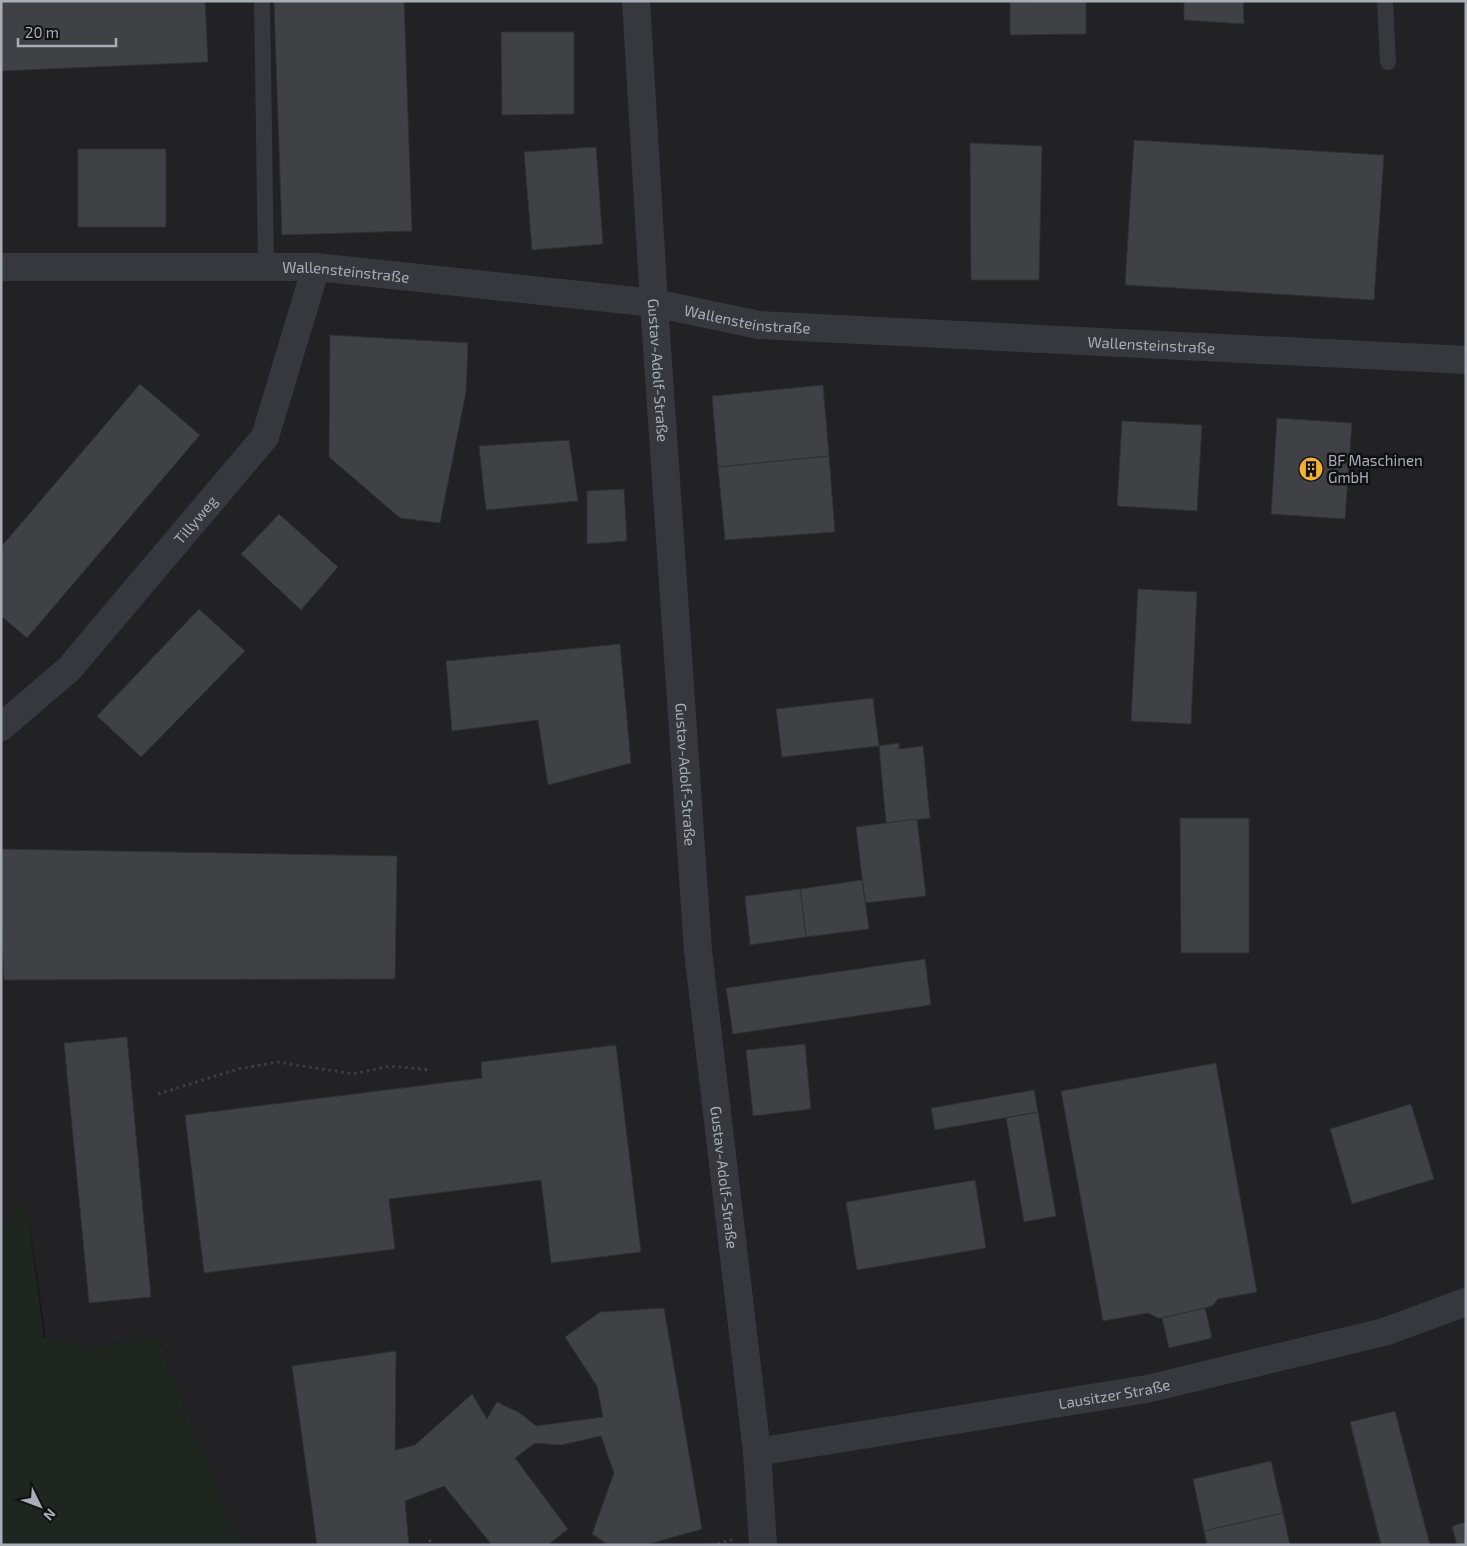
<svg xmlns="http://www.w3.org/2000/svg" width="1467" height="1546" font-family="'Exo 2',sans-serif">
<rect width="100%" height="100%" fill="#161618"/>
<polygon fill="#222225" points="1,1 1466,1 1466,1545 242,1545 157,1336 90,1348 46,1339 26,1200 1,1230"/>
<polygon fill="#1e261f" points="26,1200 44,1338 90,1348 157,1336 242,1545 1,1545 1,1230"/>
<g fill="#404145" stroke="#303034">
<polygon points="1,1 205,1 208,62 1,71"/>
<polygon points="274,1 404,1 412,231 282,235"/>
<polygon points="1086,1 1086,34 1010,35 1010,2"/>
<polygon points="1184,1 1243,1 1244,24 1184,20"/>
<polygon points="501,32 574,32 574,114 502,115"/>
<polygon points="1134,140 1384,155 1374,300 1125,285"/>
<polygon points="970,143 1042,146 1039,280 971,280"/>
<polygon points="596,147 603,244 532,250 524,152"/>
<rect x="78" y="149" width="88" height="78"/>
<polygon points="330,335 468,343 466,392 440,523 400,518 329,457"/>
<polygon points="140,384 200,435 27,638 1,616 1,547"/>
<polygon points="823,385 829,456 718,467 712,396"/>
<polygon points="1277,418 1352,423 1345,519 1271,514"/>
<polygon points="1122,421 1202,425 1197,511 1117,506"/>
<polygon points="569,440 578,501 486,510 479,446"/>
<polygon points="829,456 835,532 725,540 718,467"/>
<polygon points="624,489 627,541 587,544 587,491"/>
<polygon points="279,514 338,567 301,610 241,554"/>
<polygon points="1138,589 1197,592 1191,724 1131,721"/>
<polygon points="199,609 245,651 141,757 97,716"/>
<polygon points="620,644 631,763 548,785 538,720 452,731 446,661"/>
<polygon points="873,698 879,746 782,757 776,709"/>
<polygon points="899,743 899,749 923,746 930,818 886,823 879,746"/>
<polygon points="1180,818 1249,818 1249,953 1181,953"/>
<polygon points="917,819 926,896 865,903 856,827"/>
<polygon points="1,849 397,856 395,979 4,980 1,923"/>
<polygon points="862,880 869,929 806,937 800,889"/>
<polygon points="800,889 806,937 750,945 745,896"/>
<polygon points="925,959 931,1005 733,1034 726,988"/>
<polygon points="127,1037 151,1297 89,1303 64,1043"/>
<polygon points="805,1044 811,1109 753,1116 746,1050"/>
<polygon points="616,1045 641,1252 551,1263 541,1180 389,1199 395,1249 204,1273 185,1115 482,1078 481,1062"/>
<polygon points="1216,1063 1257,1292 1218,1299 1212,1306 1205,1308 1162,1318 1158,1318 1148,1313 1103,1321 1061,1091"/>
<polygon points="1034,1090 1038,1112 935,1130 931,1108"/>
<polygon points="1411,1104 1434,1179 1352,1204 1330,1129"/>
<polygon points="1038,1112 1056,1216 1024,1222 1006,1118"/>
<polygon points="975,1180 986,1248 857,1270 846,1202"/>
<polygon points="664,1308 702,1529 645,1545 608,1545 592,1534 614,1473 601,1436 561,1445 535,1443 515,1458 568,1529 548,1545 492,1545 444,1486 405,1501 409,1545 317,1545 292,1366 396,1351 395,1450 415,1445 472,1394 487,1419 497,1402 520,1413 536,1426 603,1417 597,1386 565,1337 600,1312"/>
<polygon points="1205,1308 1212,1338 1169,1348 1162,1318"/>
<polygon points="1395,1411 1430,1545 1381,1545 1350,1422"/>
<polygon points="1271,1461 1283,1513 1204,1531 1193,1479"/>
<polygon points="1283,1513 1290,1545 1207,1545 1204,1531"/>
<polygon points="1466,1522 1466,1545 1457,1545 1452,1526"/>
</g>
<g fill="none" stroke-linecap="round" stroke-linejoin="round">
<g stroke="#3d3f44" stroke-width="3" stroke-dasharray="2.5 4" stroke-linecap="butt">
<polyline points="158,1094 238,1069 278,1062 353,1074 390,1066 430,1070"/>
<polyline points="429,1540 433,1545"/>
<polyline points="711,1545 732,1540"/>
</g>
<g stroke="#37383d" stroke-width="16">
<polyline points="262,1 266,267"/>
<polyline points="1385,1 1388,62"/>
</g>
<g stroke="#37383d" stroke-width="28">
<path id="s1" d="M636,1L654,303L698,951L757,1452L763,1545"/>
<path id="s2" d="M1,267H316L654,303L759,325L1466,360"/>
<path id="s3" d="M1,727L69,669L265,437L316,267"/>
<path id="s4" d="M757,1452L1147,1389L1384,1332L1466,1302"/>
</g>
</g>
<defs>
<symbol id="building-disc" viewBox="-11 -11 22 22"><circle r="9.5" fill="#f2b134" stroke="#111113"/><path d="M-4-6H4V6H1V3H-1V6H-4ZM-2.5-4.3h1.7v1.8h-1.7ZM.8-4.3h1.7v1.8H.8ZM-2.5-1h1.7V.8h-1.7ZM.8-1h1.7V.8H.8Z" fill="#111"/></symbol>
</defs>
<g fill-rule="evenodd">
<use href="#building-disc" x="1297" y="455" width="28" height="28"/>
</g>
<g text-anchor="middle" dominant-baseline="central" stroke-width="5" stroke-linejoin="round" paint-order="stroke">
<g font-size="15" fill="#a8adb8" stroke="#111113">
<text stroke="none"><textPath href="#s2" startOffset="345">Wallensteinstraße</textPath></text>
<text stroke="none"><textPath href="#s2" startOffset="750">Wallensteinstraße</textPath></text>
<text stroke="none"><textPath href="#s2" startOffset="1155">Wallensteinstraße</textPath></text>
<text stroke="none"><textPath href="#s1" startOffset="370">Gustav-Adolf-Straße</textPath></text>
<text stroke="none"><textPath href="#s3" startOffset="285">Tillyweg</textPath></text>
<text stroke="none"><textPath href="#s1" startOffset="775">Gustav-Adolf-Straße</textPath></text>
<text stroke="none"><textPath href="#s1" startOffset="1180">Gustav-Adolf-Straße</textPath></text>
<text stroke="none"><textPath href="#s4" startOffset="362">Lausitzer Straße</textPath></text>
</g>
<g font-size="15" fill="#a8adb8" stroke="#111113" text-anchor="start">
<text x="1328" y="460">BF Maschinen<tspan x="1328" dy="17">GmbH</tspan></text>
</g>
</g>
<rect width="1467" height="1546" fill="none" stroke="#a8adb8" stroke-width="5"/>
<g transform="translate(40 1506) rotate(132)" stroke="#111113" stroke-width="4" paint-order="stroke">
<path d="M0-4L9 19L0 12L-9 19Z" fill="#a8adb8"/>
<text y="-8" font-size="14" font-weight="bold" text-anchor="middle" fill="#a8adb8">N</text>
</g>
<path d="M18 38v8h98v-8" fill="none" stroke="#a8adb8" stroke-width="2.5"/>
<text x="25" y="38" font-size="15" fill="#a8adb8" stroke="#111113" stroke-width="4" paint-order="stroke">20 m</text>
</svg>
